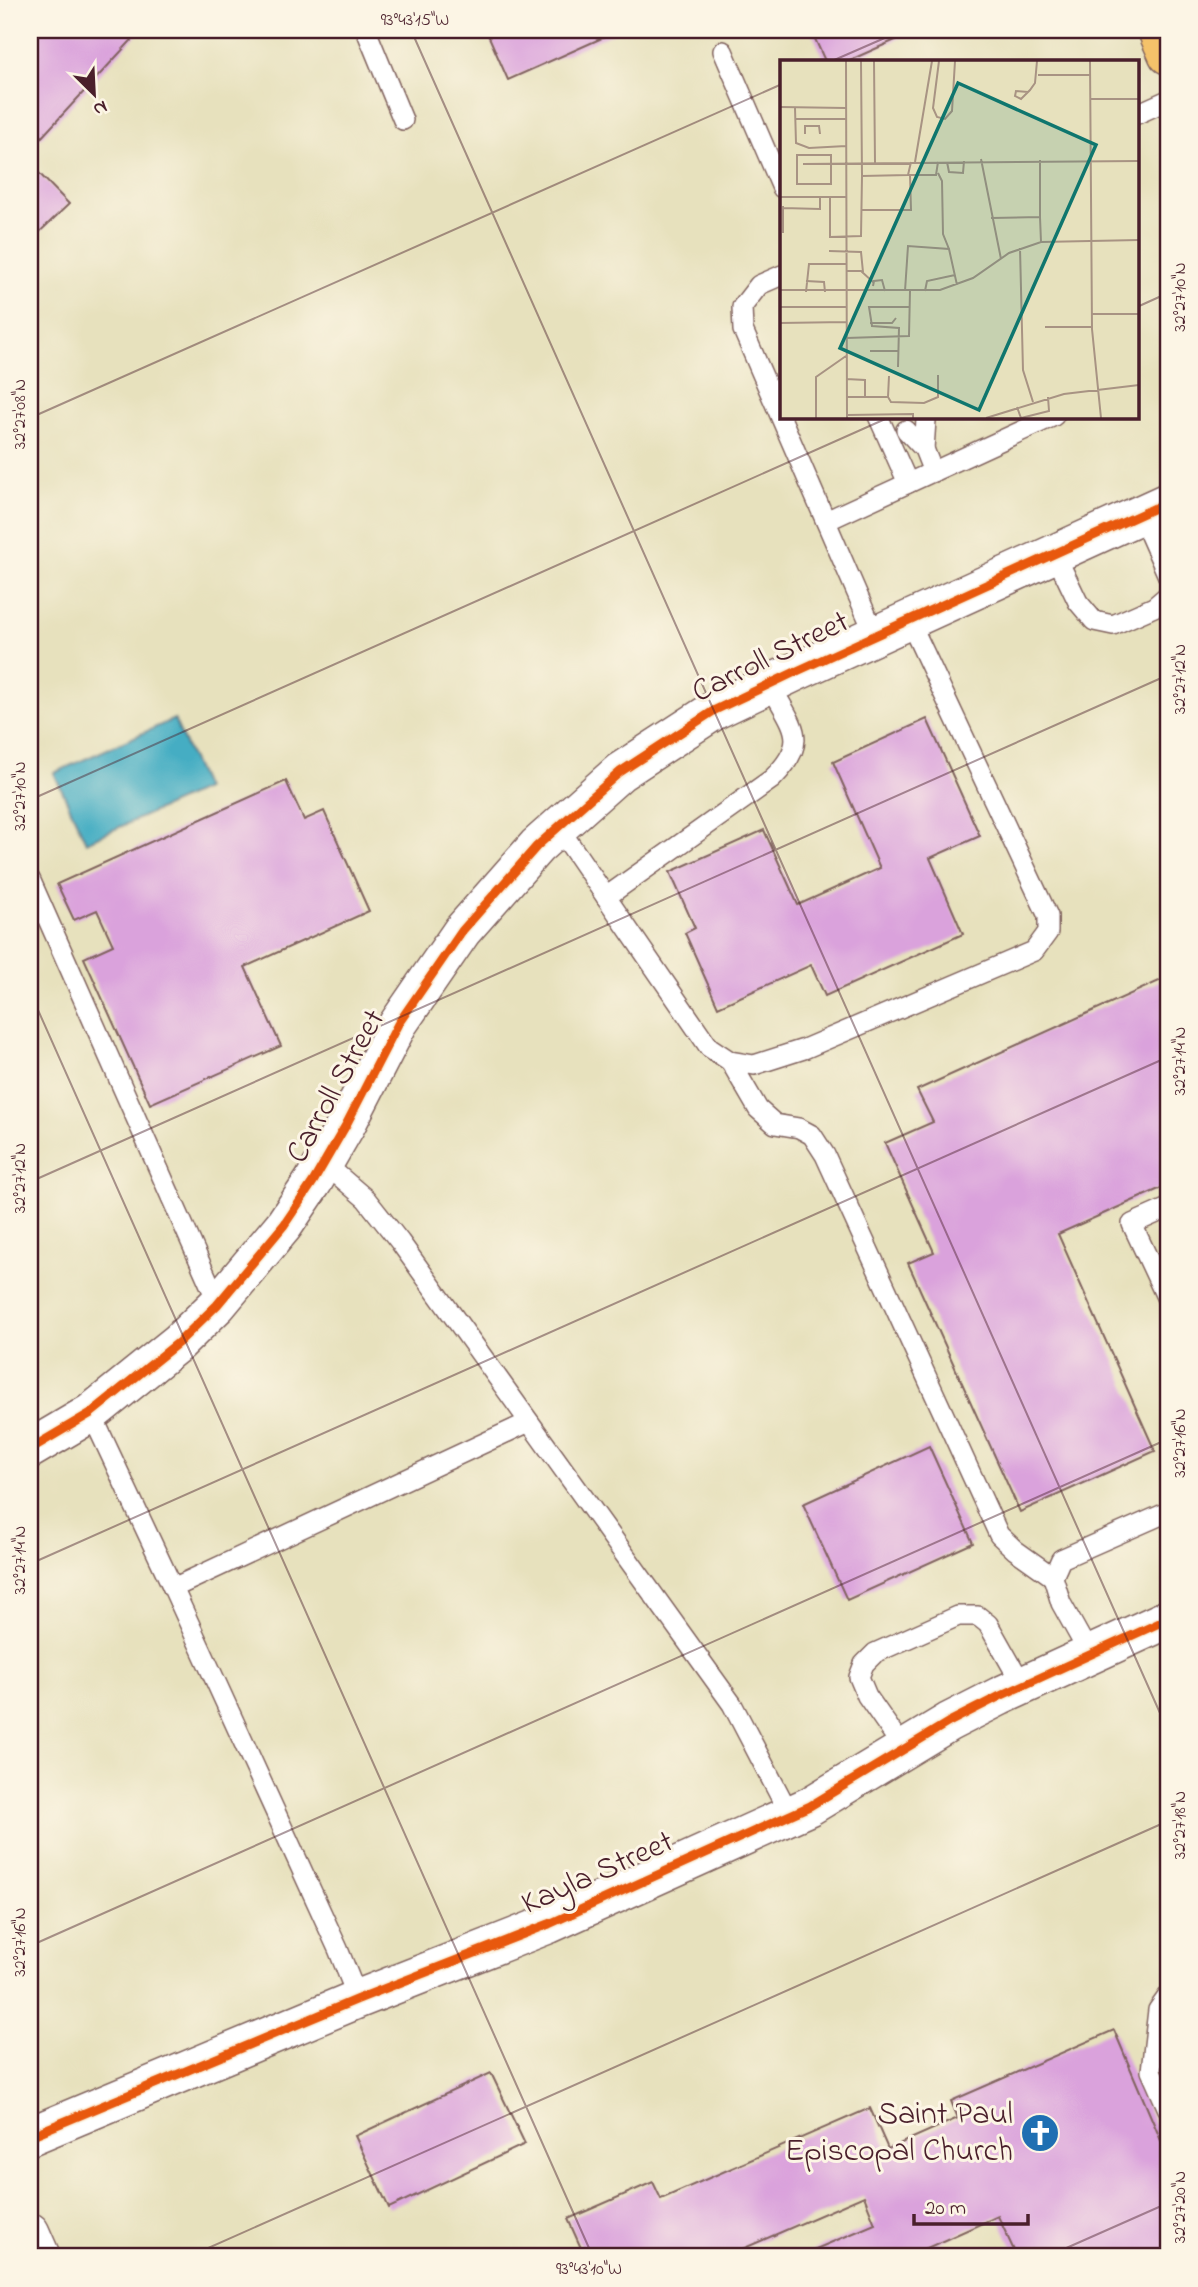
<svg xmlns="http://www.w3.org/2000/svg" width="1198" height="2287" font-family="'Indie Flower',sans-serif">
<rect width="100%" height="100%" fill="#fcf5e5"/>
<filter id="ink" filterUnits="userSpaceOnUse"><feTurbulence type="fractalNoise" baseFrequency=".0143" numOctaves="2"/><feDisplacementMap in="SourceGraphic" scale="14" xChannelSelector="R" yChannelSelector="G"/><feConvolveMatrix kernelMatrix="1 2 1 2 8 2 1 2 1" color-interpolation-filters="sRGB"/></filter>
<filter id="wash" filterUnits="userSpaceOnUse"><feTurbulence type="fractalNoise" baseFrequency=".00686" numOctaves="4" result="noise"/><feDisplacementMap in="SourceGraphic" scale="28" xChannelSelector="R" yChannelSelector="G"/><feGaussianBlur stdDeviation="1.57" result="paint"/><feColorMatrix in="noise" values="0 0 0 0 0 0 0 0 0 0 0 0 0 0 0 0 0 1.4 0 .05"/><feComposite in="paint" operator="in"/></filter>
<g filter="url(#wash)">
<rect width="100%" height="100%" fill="#e7e1bd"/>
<polygon fill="#44adc3" stroke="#476677" stroke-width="2" points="174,719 205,789 86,842 54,773"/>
<g id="blocks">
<g fill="#daa2dc">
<polygon points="30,30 141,30 40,139 30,129"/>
<polygon points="486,30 620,30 508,80"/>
<polygon points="811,30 918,30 848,61 825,61"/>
<polygon points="30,164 69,204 30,241"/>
<polygon points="927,719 980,836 930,858 963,934 825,996 811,965 718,1007 685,933 695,928 670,872 764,830 798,905 880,868 833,762"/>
<polygon points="286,781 304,820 324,811 369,911 245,967 281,1046 150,1104 84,958 113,945 97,910 74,920 57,884"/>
<polygon points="1168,977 1168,1185 1058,1234 1155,1451 1020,1512 908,1263 934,1252 885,1143 933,1122 917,1090"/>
<polygon points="929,1446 973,1543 847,1600 803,1504"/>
<polygon points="1114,2030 1168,2157 1168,2240 1165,2242 1168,2257 1017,2257 998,2216 907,2257 797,2257 875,2224 864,2196 724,2257 585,2257 568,2219 653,2182 661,2199 870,2108 888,2149 958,2118 951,2101"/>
<polygon points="491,2073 525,2144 389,2208 355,2136"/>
</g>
</g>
</g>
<g filter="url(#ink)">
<use href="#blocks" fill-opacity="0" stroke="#81635e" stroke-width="2"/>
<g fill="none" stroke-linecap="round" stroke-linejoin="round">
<defs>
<g id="service">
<polyline points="366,30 403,120"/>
<polyline points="723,51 782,188"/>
<polyline points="1137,114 1168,100"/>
<polyline points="782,275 759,285 742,307 743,330 875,635"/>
<polyline points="878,416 908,483"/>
<polyline points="906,430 924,449 933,472"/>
<polyline points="924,449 926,420"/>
<polyline points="1141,515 1168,576"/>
<polyline points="826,521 1054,416"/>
<polyline points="1055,554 1078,602 1094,621 1113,625 1154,607 1168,595"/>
<polyline points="558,827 709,1047 730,1061 754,1065 804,1049 1034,951 1048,932 1048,916 909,620"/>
<polyline points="30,879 218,1303"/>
<path d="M606,897L772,779C812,739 792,727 770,684"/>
<polyline points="730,1061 758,1109 775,1124 799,1128 812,1135 825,1155 999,1535 1015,1550 1053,1577"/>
<polyline points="324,1163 366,1199 400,1242 732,1704 790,1815"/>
<polyline points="1168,1208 1132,1224 1168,1301"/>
<polyline points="91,1413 173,1588 529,1422"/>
<polyline points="173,1588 338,1949 358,1999"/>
<polyline points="1090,1655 1061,1603 1053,1577 1061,1559 1168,1512"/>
<polyline points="904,1749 867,1696 859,1677 864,1664 875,1653 958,1616 978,1616 988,1624 1023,1686"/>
<polyline points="1168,1996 1158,2010 1151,2071 1168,2109"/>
</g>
<g id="minor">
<polyline points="30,1449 91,1413 179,1342 217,1305 284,1225 313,1182 346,1125 398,1024 462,931 537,846 620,772 715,710 795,672 1168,502"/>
<polyline points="30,2136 358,1999 549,1924 790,1815 810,1806 949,1722 1000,1696 1168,1619"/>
<polyline points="30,2232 41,2257"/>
</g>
<polyline id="primary" points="1157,30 1168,55"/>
</defs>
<use href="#service" stroke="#81635e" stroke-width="22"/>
<use href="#minor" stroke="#81635e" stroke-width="41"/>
<use href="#primary" stroke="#81635e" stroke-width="41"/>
<use href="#service" stroke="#fff" stroke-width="19"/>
<use href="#minor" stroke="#fff" stroke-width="38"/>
<use href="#primary" stroke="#f4c26a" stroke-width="38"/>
<defs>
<g id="cycleway">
<polyline points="30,1449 91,1413 179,1342 217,1305 284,1225 313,1182 346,1125 398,1024 462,931 537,846 620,772 715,710 795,672 1168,502"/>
<polyline points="30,2136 358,1999 549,1924 790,1815 810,1806 949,1722 1000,1696 1168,1619"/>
</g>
</defs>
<use href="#cycleway" stroke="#fcf5e5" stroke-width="13"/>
<use href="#cycleway" stroke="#e8590c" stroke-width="9"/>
</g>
</g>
<path fill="none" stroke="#4a1f2b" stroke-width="2" stroke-opacity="0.45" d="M411,30L1168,1731M30,36L45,30M832,61L903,30M1137,307L1168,293M30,418L782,84M30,800L892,416M30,992L593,2257M30,1182L1168,675M30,1564L1168,1057M30,1946L1168,1439M188,2257L1168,1821M1046,2257L1168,2203"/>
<defs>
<symbol id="church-disc" viewBox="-11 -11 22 22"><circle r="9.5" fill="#1f6fb2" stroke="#fcf5e5"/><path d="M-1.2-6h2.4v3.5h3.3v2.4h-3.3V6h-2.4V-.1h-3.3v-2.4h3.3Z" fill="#fff"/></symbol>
</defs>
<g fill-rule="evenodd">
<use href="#church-disc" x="1018" y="2111" width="44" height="44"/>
</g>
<g text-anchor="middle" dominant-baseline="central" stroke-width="6" stroke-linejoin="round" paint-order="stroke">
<g font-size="32" fill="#4a1f2b" stroke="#fcf5e5">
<text transform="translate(771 658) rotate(-26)">Carroll Street</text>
<text transform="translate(337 1087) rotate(-61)">Carroll Street</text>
<text transform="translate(598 1874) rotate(-24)">Kayla Street</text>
</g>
<g font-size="32" fill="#4a1f2b" stroke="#fcf5e5" text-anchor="end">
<text x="1013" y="2115">Saint Paul<tspan x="1013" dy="37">Episcopal Church</tspan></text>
</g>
</g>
<g transform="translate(780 60)">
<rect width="359" height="359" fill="#e7e1bd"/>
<path fill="none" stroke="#a89383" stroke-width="2" d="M66,1L67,358M81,1L82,116L128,115L131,102M94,1L95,103M159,1L153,48L157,57L165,59L172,51L175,1M310,1L312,269L321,358M258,15H310M248,32L236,31L235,36L241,39L250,30L255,23L257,1M310,39H359M0,47L66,48M15,48L16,83L29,88L66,86M15,59H66M25,74V66H39L40,74M17,95H51V124H17ZM201,99L221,199M260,100V157M135,102L152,1M167,102L169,112L183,113L184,101M23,104L359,101M158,113L162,121L163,174L169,189M0,137H66M50,137V177L81,176L82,116M3,148L40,149V137M82,150H131L130,115H156L158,102M211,158L260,157L261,182M3,173V146M240,188L243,310L253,342M49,191L81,192L83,212M66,211H81L93,222M26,221L44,222L45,232M93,226L94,221L102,220L105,231M0,230H160L193,218L229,193L261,182L359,180M125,231L128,186L169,189L177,225M145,231L147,221L175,215M26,232L29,204H66M0,247H66M311,254H359M0,263L66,262M90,263H112L116,258M265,267H312M66,278L129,276L130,231M90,291H118M118,307L119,268L92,266L89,247H130M66,319L85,320V337H67M85,337H108L109,316M108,337L111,342L144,343L158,337V315M237,347L241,358L269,351L268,337M67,355L133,354V358M36,358V317L66,296M206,358L284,334L359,325"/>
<path fill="#0f766e" fill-opacity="0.15" stroke="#0f766e" stroke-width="3.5" d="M178,23L316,85L199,350L60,288Z"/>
<rect width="359" height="359" fill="none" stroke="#4a1f2b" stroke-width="3.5"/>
</g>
<rect width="1198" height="2287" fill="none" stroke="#fcf5e5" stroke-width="77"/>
<g transform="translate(94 94) rotate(156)" stroke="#fcf5e5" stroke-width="5" paint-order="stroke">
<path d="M0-5L12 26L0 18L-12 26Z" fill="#4a1f2b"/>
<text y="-10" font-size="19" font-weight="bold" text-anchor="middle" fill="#4a1f2b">N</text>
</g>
<path d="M914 2214v10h114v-10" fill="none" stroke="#4a1f2b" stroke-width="3.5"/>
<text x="925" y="2214" font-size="21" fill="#4a1f2b" stroke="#fcf5e5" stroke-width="5" paint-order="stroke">20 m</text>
<rect x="38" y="38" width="1122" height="2210" fill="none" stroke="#4a1f2b" stroke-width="2.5"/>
<g font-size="18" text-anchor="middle" fill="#4a1f2b">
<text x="415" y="25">93°43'15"W</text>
<text transform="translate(1179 297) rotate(-90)" y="6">32°27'10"N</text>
<text transform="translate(19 414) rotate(-90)" y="6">32°27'08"N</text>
<text transform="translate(1179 679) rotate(-90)" y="6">32°27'12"N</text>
<text transform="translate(19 796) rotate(-90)" y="6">32°27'10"N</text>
<text transform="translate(1179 1061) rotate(-90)" y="6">32°27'14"N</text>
<text transform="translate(19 1178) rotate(-90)" y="6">32°27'12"N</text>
<text transform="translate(1179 1443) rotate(-90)" y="6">32°27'16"N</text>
<text transform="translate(19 1560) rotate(-90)" y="6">32°27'14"N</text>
<text transform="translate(1179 1825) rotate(-90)" y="6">32°27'18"N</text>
<text transform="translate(19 1942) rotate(-90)" y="6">32°27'16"N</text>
<text transform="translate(1179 2207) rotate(-90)" y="6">32°27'20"N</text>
<text x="589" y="2274">93°43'10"W</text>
</g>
</svg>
